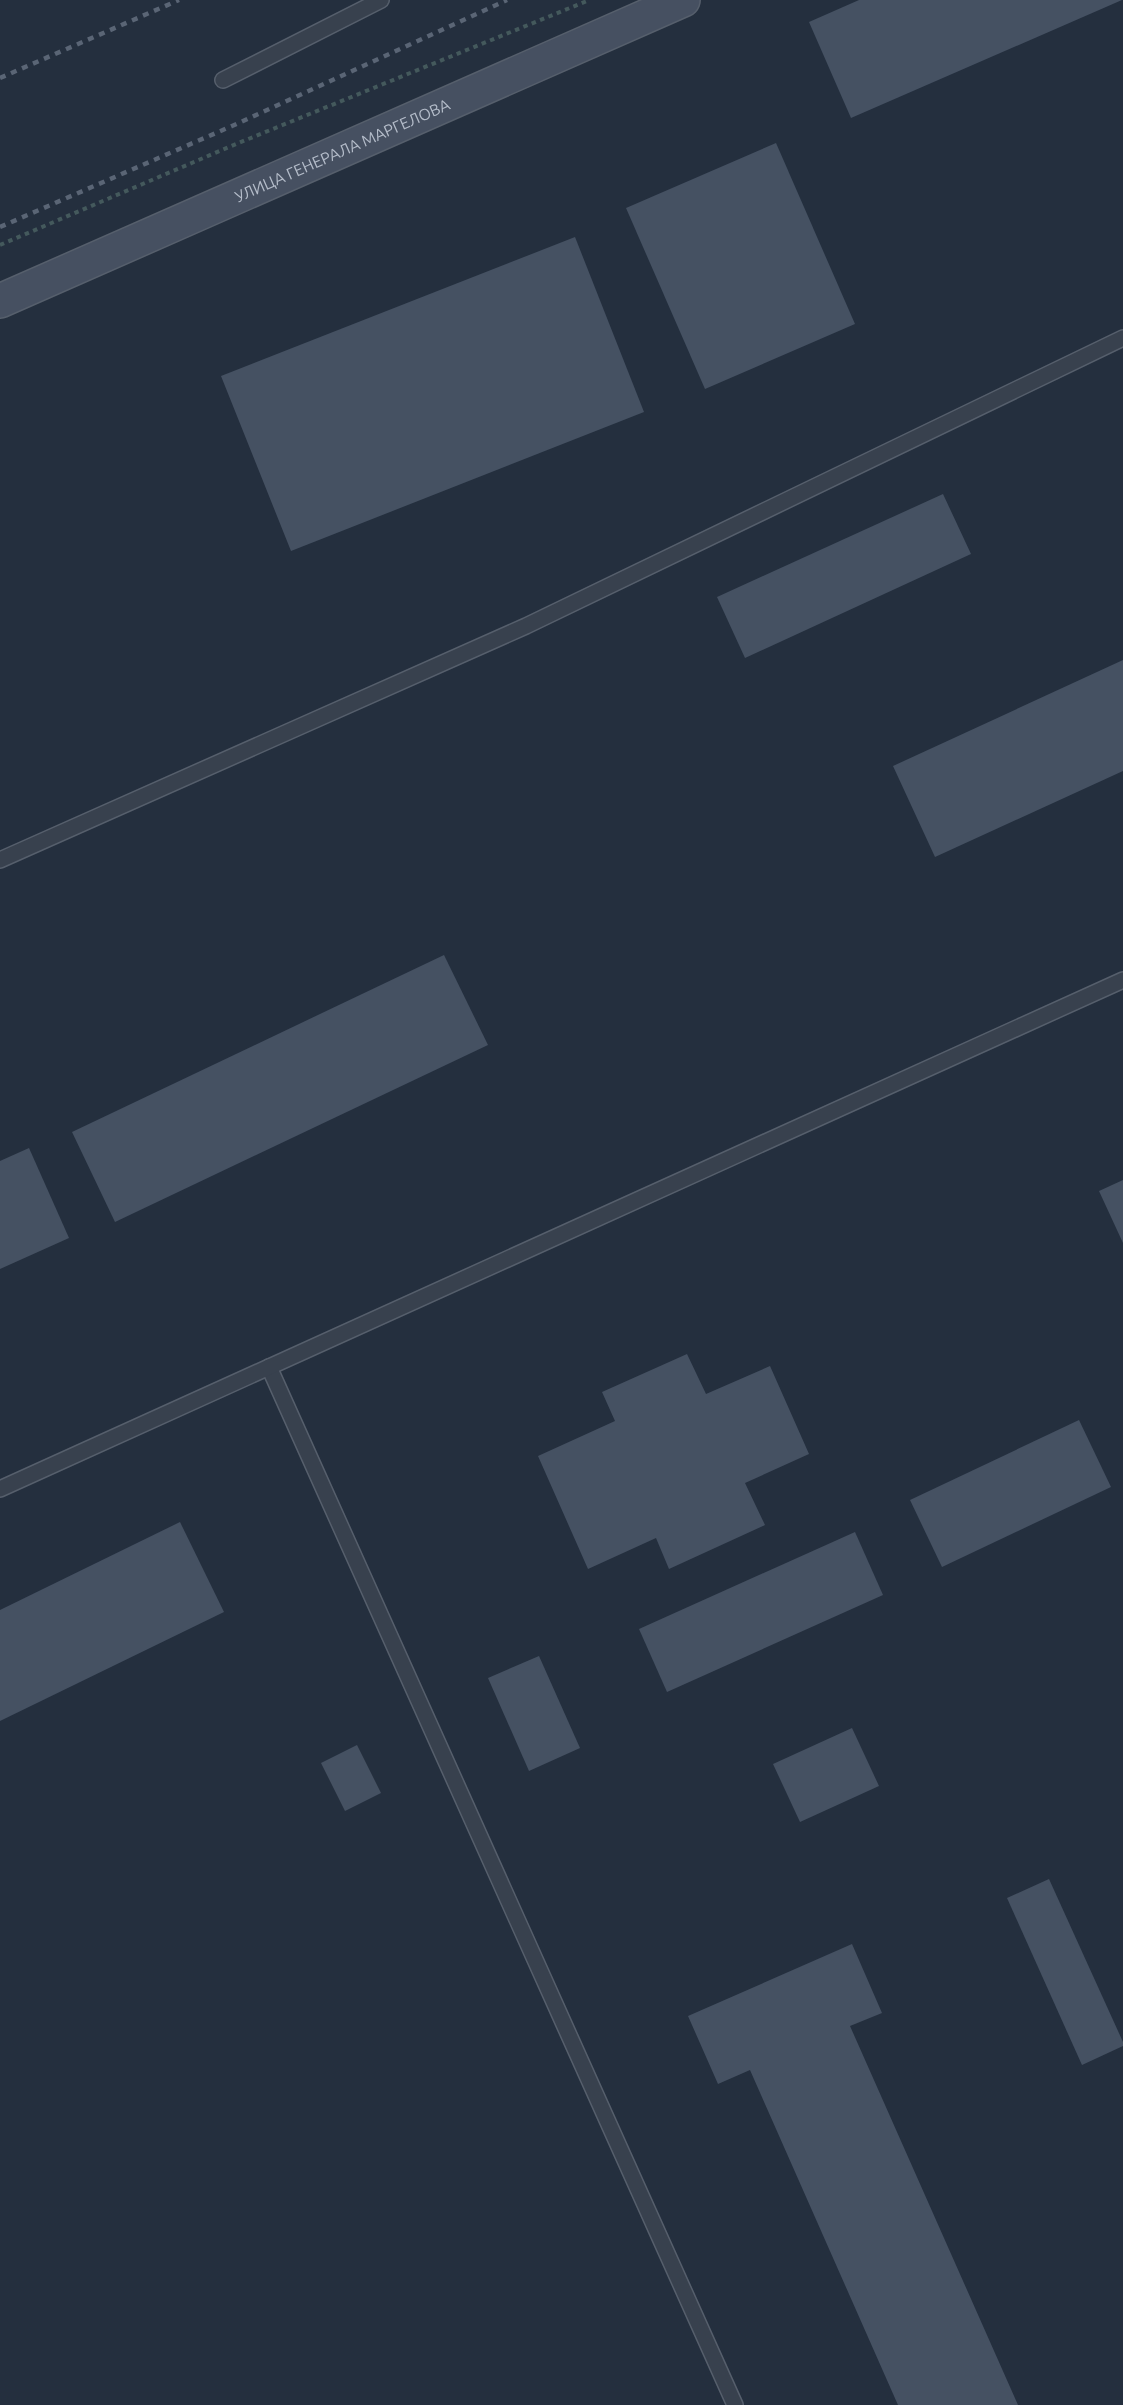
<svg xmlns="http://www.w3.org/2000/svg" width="1123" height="2405" font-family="Ubuntu,sans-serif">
<rect width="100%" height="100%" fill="#242f3e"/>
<g fill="#455162">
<polygon points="859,0 1122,0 851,118 809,22"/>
<polygon points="776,143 855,324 705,389 626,208"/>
<polygon points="575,237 644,412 291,551 221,376"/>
<polygon points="943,494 971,554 745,658 717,597"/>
<polygon points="1123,660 1123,771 935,857 893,766"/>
<polygon points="444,955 488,1045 115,1222 72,1132"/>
<polygon points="29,1148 69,1238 0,1269 0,1161"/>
<polygon points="1123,1180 1123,1243 1099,1191"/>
<polygon points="687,1354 706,1394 770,1366 809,1454 745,1483 765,1525 669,1569 656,1538 588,1569 538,1456 615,1421 602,1392"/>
<polygon points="1079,1420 1111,1487 942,1567 910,1500"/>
<polygon points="180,1522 224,1612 0,1721 0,1610"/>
<polygon points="855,1532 883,1595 667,1692 639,1629"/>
<polygon points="539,1656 580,1748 529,1771 488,1678"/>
<polygon points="852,1728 879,1786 800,1822 773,1764"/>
<polygon points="357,1745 381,1793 345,1811 321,1763"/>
<polygon points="1049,1879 1123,2042 1123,2046 1082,2065 1007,1898"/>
<polygon points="852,1944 882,2013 850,2026 1018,2405 898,2405 750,2070 718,2084 688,2016"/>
</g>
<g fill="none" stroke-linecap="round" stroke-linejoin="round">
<defs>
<g id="service">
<polyline points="223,80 381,0"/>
<polyline points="0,860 526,626 1123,338"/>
<polyline points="269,1367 735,2405"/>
<polyline points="0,1489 1123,980"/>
</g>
<g id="secondary">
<path id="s1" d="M0,301L683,0"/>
</g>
</defs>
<use href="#service" stroke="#565f6c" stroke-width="18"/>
<use href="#secondary" stroke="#565f6c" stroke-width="36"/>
<polyline stroke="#44595c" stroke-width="4" stroke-dasharray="4.5 4.5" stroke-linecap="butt" points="0,245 236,144 587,1"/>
<use href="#service" stroke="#38414e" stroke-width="15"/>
<use href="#secondary" stroke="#465061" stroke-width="33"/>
<g stroke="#5a6575" stroke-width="4.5" stroke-dasharray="6 6" stroke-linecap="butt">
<polyline points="0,78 179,0"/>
<polyline points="0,227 232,126 507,0"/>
</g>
</g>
<g text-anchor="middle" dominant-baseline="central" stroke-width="4.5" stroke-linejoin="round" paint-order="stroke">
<g font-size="16" fill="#b4bcc9" stroke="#1d2633">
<text stroke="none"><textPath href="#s1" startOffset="374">УЛИЦА ГЕНЕРАЛА МАРГЕЛОВА</textPath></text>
</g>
</g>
</svg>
